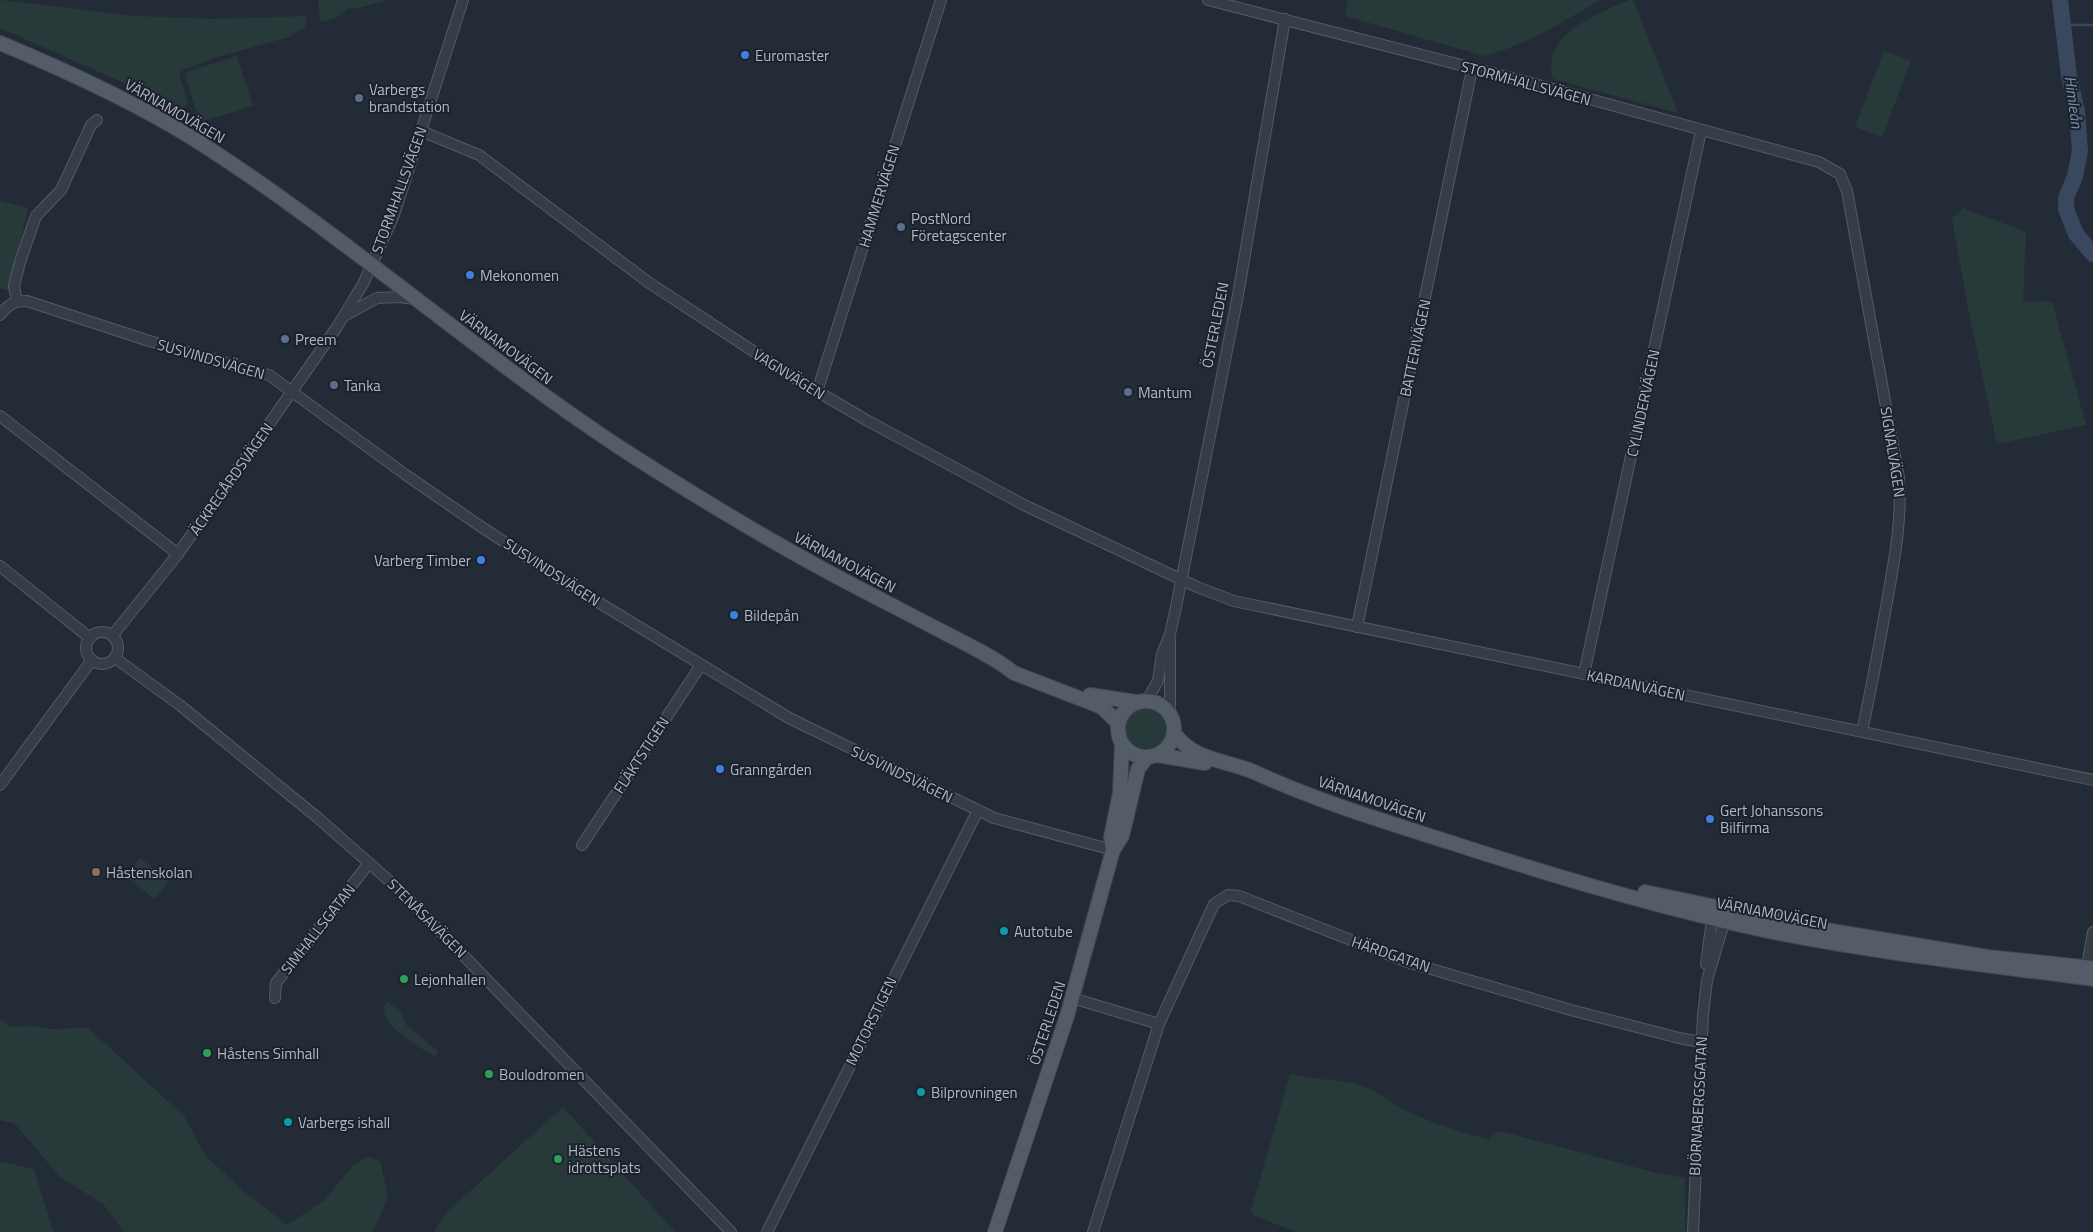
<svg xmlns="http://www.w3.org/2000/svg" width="2093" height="1232" font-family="'Titillium Web',sans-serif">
<rect width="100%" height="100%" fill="#232b37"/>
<g fill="#28393a">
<polygon points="0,0 135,16 215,19 307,16 305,27 289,37 217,57 183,70 179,74 188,104 176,114 122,82 0,28"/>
<polygon points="318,0 389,0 353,9 348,8 336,18 321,22 318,15 320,15"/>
<path d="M1348,0H1600C1563,22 1526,45 1484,56L1345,16Z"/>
<path d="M1629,0H1633L1677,111L1674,112L1553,79C1541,34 1597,14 1629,0Z"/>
<polygon points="1884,51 1911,61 1882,137 1855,127"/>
<polygon points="237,56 253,106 200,122 184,73"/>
<polygon points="0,201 28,208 10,291 0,288"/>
<polygon points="1963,208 2026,232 2023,302 2052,301 2086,425 1997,444 1968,308 1952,219"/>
<circle cx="1146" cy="730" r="23"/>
<polygon points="140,858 169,881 155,899 126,877"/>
<path d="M387,1001L401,1012L407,1026L438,1051L435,1056C419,1048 372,1021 387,1001Z"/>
<polygon points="0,1019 11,1027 34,1026 48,1029 88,1028 184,1116 205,1155 243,1191 287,1225 325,1200 353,1165 368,1157 380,1161 388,1196 375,1227 371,1232 124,1232 103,1204 60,1177 15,1124 0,1120"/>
<path d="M1290,1074C1315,1081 1346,1078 1369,1089C1379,1093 1388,1101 1399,1107C1427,1122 1458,1131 1489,1140L1494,1133L1504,1132L1653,1172L1685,1178V1232H1296L1253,1215L1251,1210Z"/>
<polygon points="563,1107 675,1232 434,1232 447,1212"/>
<polygon points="0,1162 34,1169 53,1232 0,1232"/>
</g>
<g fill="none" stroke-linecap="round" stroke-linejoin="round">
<polyline stroke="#3a485f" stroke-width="2.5" points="2064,25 2093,25"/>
<polyline stroke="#3a485f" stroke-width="16" points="2060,0 2069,76 2077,112 2080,151 2075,176 2066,198 2066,209 2076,234 2093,254"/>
<defs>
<g id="minor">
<path d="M1208,0L1531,83L1819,162L1840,174L1847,191L1899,478C1902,519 1895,556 1888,596C1880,641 1872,686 1862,731"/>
<polyline points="421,131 479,155 648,282 791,376 868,421 1024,505 1197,587 1234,601 2093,780"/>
<polyline points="17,301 14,286 20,262 36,216 61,190 91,125 97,120"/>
<path d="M0,315C8,305 13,301 27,301L146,340L269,375L406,475L480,526L565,582L789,718L994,818L1113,850"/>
<polyline points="344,316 377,298 399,297 415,299"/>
<polyline points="817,392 941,0"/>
<polyline points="0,416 178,554"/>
<polyline points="0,566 90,638"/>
<polyline points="1357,627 1472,69"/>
<circle cx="102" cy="648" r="16"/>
<polyline points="112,636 178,554 337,327 363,284 394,215 463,0"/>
<polyline points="1170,640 1170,714"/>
<polyline points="115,658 181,706 318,818 403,893 731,1232"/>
<polyline points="1584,674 1701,131"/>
<polyline points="1147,700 1158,681 1162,654 1170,634 1176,607 1238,295 1285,19"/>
<polyline points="0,785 92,660"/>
<polyline points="582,845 701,665"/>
<polyline points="1706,964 1713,912"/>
<polyline points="2086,972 2093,932"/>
<polyline points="275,998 276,983 369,863"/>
<polyline points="1072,998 1159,1024"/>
<polyline points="767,1232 977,812"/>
<polyline points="1093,1232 1159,1024 1214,904 1228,895 1239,896 1407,962 1571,1010 1679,1038 1701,1042"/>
<polyline points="1693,1232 1703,1015 1707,980 1726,916"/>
</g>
<g id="major">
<path d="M0,43C67,71 133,101 194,139C347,236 481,358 633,456C702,500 773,543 845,581C879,599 913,616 947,634C970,646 994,657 1014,673L1102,707L1118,723"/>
<polyline points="1090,695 1136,702"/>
<circle cx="1146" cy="729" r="28"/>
<path d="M1174,733C1193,760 1225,760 1254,772C1317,801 1383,821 1449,842C1559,878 1670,911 1783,934C1886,954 1989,965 2093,979"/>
<polyline points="1157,755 1205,763"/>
<polyline points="1113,850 1111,837 1120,793 1122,744"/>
<polyline points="1645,892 1820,929 1988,957 2093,968"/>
<polyline points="995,1232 1067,1016 1113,850 1122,836 1138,769 1147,757"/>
</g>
</defs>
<use href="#minor" stroke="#545b65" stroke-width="12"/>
<use href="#major" stroke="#404651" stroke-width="16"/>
<use href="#minor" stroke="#363d47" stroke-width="10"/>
<use href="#major" stroke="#545c67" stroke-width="14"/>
</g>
<g fill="#3f7fe0" stroke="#1c222c" stroke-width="2">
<circle cx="745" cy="55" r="5"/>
<circle cx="470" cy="275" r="5"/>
<circle cx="481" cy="560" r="5"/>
<circle cx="734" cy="615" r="5"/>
<circle cx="720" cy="769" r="5"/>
<circle cx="1710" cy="819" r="5"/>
</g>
<g fill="#5c6f8a" stroke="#1c222c" stroke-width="2">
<circle cx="359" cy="98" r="5"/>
<circle cx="901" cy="227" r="5"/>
<circle cx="285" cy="339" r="5"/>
<circle cx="334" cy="385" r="5"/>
<circle cx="1128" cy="392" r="5"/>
</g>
<circle fill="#8d6e63" stroke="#1c222c" stroke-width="2" cx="96" cy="872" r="5"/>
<g fill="#0f9aa8" stroke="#1c222c" stroke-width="2">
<circle cx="1004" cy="931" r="5"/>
<circle cx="921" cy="1092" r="5"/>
<circle cx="288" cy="1122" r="5"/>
</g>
<g fill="#2e9e5b" stroke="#1c222c" stroke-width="2">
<circle cx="404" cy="979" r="5"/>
<circle cx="207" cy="1053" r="5"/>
<circle cx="489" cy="1074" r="5"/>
<circle cx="558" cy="1159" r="5"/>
</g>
<g text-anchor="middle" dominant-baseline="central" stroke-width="4" stroke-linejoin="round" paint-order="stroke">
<g font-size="15" fill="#b1b8c4" stroke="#1c222c" text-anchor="start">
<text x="755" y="55">Euromaster</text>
<text x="369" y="89">Varbergs<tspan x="369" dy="17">brandstation</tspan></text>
<text x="911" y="218">PostNord<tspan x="911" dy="17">Företagscenter</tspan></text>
<text x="480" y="275">Mekonomen</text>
<text x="295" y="339">Preem</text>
<text x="344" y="385">Tanka</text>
<text x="1138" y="392">Mantum</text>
<text x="471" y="560" text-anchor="end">Varberg Timber</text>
<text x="744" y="615">Bildepån</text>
<text x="730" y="769">Granngården</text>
<text x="1720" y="810">Gert Johanssons<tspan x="1720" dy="17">Bilfirma</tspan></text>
<text x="106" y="872">Håstenskolan</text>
<text x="1014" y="931">Autotube</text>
<text x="414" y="979">Lejonhallen</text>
<text x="217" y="1053">Håstens Simhall</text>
<text x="499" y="1074">Boulodromen</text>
<text x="931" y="1092">Bilprovningen</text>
<text x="298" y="1122">Varbergs ishall</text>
<text x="568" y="1150">Hästens<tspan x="568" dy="17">idrottsplats</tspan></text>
</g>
<g font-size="15" fill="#b1b8c4" stroke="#1c222c">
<text transform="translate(1526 83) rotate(15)">STORMHALLSVÄGEN</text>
<text transform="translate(175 111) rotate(30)">VÄRNAMOVÄGEN</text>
<text transform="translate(399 190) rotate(-70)">STORMHALLSVÄGEN</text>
<text transform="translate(879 196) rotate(-73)">HAMMERVÄGEN</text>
<text transform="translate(1215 325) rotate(-79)">ÖSTERLEDEN</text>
<text transform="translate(506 347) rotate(37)">VÄRNAMOVÄGEN</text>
<text transform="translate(1415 348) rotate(-78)">BATTERIVÄGEN</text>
<text transform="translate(211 359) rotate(16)">SUSVINDSVÄGEN</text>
<text transform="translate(789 374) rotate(32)">VAGNVÄGEN</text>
<text transform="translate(1643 403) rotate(-78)">CYLINDERVÄGEN</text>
<text transform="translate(1893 452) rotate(81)">SIGNALVÄGEN</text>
<text transform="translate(231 479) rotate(-55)">ÄCKREGÅRDSVÄGEN</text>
<text transform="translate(845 562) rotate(28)">VÄRNAMOVÄGEN</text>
<text transform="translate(552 572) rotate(33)">SUSVINDSVÄGEN</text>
<text transform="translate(1636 685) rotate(12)">KARDANVÄGEN</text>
<text transform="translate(641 755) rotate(-57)">FLÄKTSTIGEN</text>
<text transform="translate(902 774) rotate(26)">SUSVINDSVÄGEN</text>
<text transform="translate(1372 799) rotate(19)">VÄRNAMOVÄGEN</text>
<text transform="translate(1772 913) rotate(11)">VÄRNAMOVÄGEN</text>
<text transform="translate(427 918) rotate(45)">STENÅSAVÄGEN</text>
<text transform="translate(318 929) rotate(-52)">SIMHALLSGATAN</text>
<text transform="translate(1391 954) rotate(19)">HÄRDGATAN</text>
<text transform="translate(871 1021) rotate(-64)">MOTORSTIGEN</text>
<text transform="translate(1047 1023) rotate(-72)">ÖSTERLEDEN</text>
<text transform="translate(1698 1106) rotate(-87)">BJÖRNABERGSGATAN</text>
</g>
<g font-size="16" font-style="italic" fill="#7c8eaa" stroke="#1c222c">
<text transform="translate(2074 102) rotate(82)">Himleån</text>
</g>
</g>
</svg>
